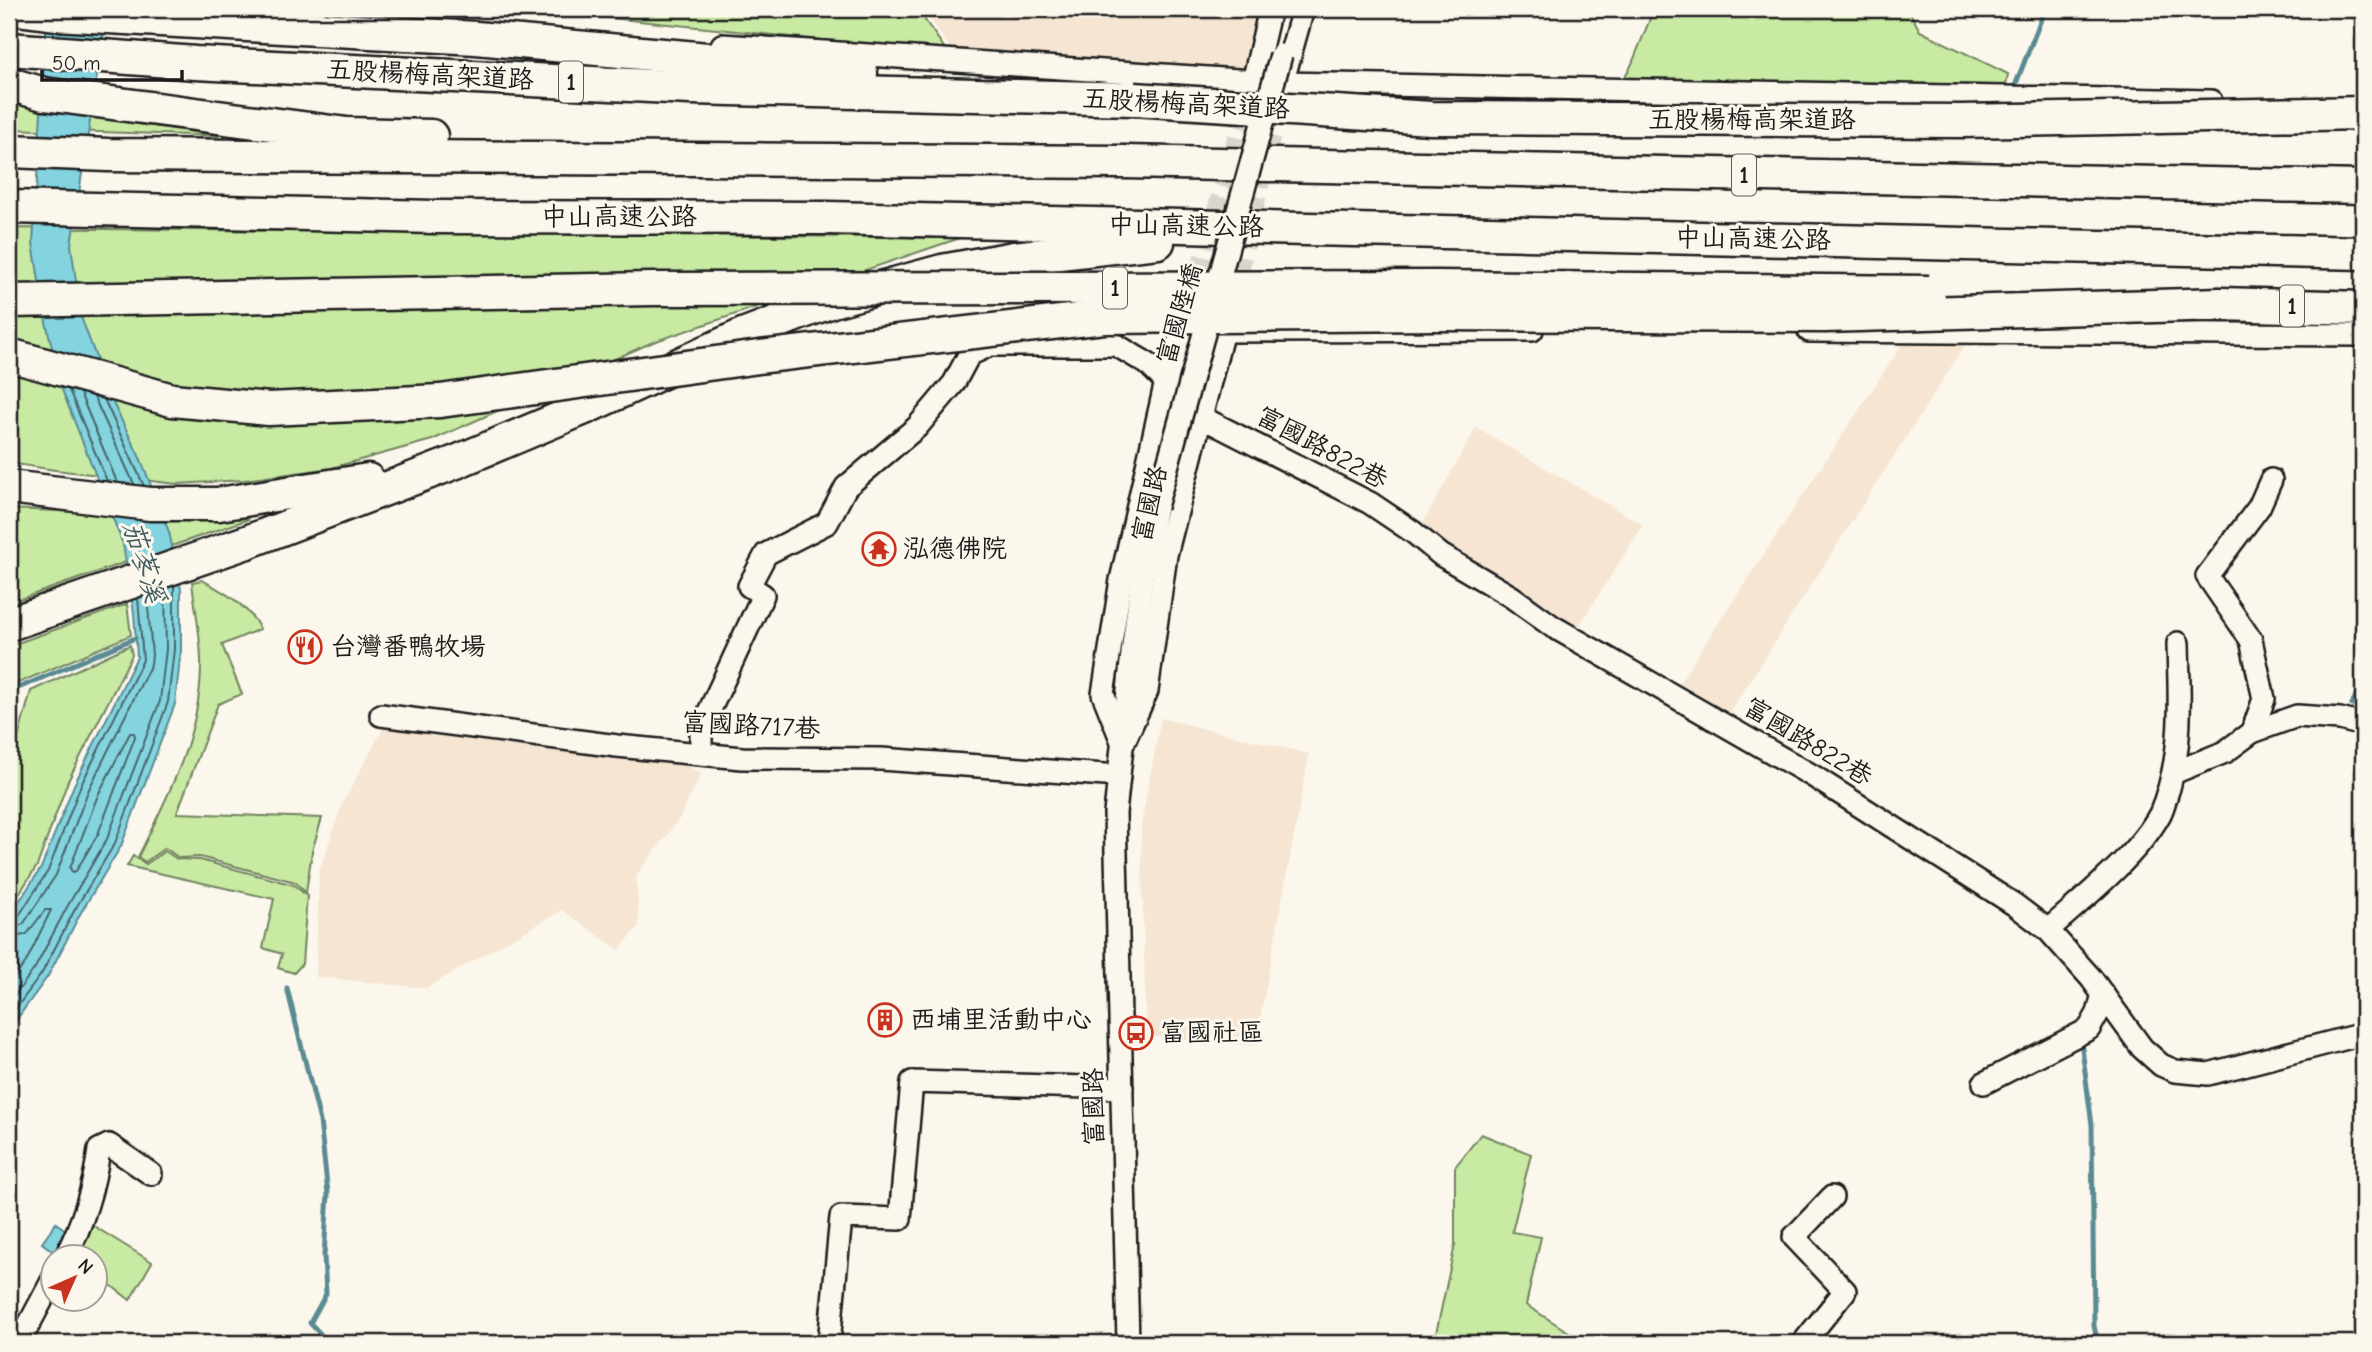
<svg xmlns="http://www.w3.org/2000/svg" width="2372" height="1352" font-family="'Comic Neue','LXGW WenKai TC',sans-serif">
<rect width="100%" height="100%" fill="#fbf7ec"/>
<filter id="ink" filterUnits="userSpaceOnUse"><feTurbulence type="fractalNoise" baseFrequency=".0143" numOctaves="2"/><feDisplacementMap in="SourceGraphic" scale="14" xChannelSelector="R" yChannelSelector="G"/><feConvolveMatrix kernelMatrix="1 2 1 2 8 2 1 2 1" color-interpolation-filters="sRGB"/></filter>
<g filter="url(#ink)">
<g fill="#f5e5d2">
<polygon points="923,9 1262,9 1249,69 953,52"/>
<polygon points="1903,343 1965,345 1726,718 1676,688"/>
<polygon points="1476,428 1643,525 1577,629 1419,530"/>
<polygon points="1161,718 1309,754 1255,1046 1146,1036 1141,825"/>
<polygon points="386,723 680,761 701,774 679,819 636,876 639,926 619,950 562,910 426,988 316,977 319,871 343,803"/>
</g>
<g fill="#c8eaa3" stroke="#728360" stroke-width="2">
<polygon points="523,9 917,9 948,53"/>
<polygon points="1654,9 1908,9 1920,31 2008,74 1997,136 1601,134 1605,109 1631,66"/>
<polygon points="9,104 219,136 9,129"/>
<polygon points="9,228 960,238 653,342 432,440 331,468 244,480 177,484 55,470 9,463"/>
<polygon points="9,509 249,519 9,603"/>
<path d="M202,580C225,593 247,604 260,629L222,645L242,694L218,704L177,813L322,818L312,851L306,893L295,882L200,857L179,858L165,848L145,862L138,857C167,798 200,736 201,668C202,640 195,610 192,582Z"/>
<polygon points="127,604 131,635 9,687 9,646"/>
<polygon points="130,645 132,655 68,781 37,866 9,909 9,771 31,691"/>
<polygon points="165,851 177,859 200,860 294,885 307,896 302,964 294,973 278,968 282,954 263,948 274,899 127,866 133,856 146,864"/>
<polygon points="1481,1134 1531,1154 1512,1232 1541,1237 1526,1305 1586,1343 1434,1343 1455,1245 1455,1167"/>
<polygon points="92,1225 152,1262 130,1300 95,1273 94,1258 85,1257 82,1252 85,1229"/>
</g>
<g fill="#84d4e0" stroke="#5a8a92" stroke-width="2">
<polygon points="53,9 112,9 103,36 71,245 81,317 114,405 141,460 169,532 181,589 181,650 175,704 121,846 80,914 48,976 9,1030 9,917 41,868 74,785 137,657 134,613 123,544 62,390 45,318 33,243 46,32"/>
<polygon points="56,1223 70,1233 55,1253 42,1243"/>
</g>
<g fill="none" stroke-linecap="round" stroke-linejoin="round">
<g stroke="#46666a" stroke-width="2">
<polyline points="69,390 107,481"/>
<polyline points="80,393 117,482"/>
<polyline points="94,397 134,484"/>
<polyline points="104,399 144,486"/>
<polygon points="130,733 134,733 135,737 98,834 76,871 72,872 70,868 98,795"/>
<polyline points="9,920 18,917 48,871 80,787 143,660 138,598"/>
<polyline points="9,929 16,928 24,923 56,875 88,791 151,664 152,655 147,595"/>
<polyline points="9,939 27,934 45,910 51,910 26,962 9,985"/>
<polyline points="9,1003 35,968 67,907 107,839 160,701 166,649 165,589"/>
<polyline points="9,1018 42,973 74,911 115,843 168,702 174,649 174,586"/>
</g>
<g stroke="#5a8a92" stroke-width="5">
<polyline points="2015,86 2045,9"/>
<polyline points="9,692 135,638"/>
<polyline points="2352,705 2363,679"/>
<polyline points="9,726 12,716"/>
<polyline points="287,988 320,1121 328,1194 324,1255 326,1294 310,1323 329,1343"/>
<polyline points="2081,1041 2092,1125 2094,1326 2098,1343"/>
</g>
<g stroke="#dad6cd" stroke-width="21" stroke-dasharray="21 10" stroke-linecap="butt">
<polyline points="1199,277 1250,94"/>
<polyline points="1237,277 1278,102"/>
</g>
<defs>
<g id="minor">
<polyline points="722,45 1282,83 2211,101"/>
<polyline points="1284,77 1303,9"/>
<polyline points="1253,82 1270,9"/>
<polyline points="1190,306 1166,381 1133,528 1121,580 1103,694 1123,744 1147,691 1166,555 1227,315"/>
<polyline points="1231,331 1532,330"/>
<polyline points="1809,331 2363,335"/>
<polyline points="381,715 617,746 742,758 881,759 1119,776"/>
<polyline points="2252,732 2297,716 2340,719 2363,725"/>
<polyline points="701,753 701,729 763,595 749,586 766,554 827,523 846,487 917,427 954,383 969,355 990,345 1116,345 1148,364 1201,417 1370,503 1413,532 1441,555 1512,597 1552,626 1813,776 2015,905 2048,930 2091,978 2142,1048 2161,1065 2175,1071 2208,1074 2363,1034"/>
<polyline points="2173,773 2225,752 2252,732 2264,699 2251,640 2207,576 2259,507 2271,480"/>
<path d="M2048,930C2084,898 2137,856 2160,814C2164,806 2166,796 2169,788C2183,739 2179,694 2178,643"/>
<polyline points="1984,1083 2089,1029 2098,1013 2103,994"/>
<path d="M65,1258C82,1225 94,1187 99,1150L109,1145L151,1174"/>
<polyline points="19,1343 52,1281"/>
<polyline points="829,1343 841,1217 900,1219 912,1082 1122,1088"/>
<polyline points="1128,1343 1115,813 1132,653 1142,577 1156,507"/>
<polyline points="1803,1343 1845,1291 1794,1237 1832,1197"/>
</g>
<g id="highway">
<polyline points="17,9 56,14 476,38 861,73"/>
<polyline points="9,49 196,63 690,88 1134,99"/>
<polyline points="9,84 44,94 347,134 431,136"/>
<polyline points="9,151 108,155 1125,162 2363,187"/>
<polyline points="9,207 434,217 828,218 2363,253"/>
<polyline points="2220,304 2363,308"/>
<polyline points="9,487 150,504 219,504 368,480"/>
<polyline points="9,624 247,542 456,462 587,407 743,335 832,301 942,271 1014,258 1158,242"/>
</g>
</defs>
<use href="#minor" stroke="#1c1c1c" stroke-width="26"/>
<use href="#highway" stroke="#1c1c1c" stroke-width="37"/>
<use href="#minor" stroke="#fbf7ec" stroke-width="21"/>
<use href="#highway" stroke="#fbf7ec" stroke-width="32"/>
<defs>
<polyline id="minor-bridge" points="1156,507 1281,55"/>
<g id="highway-bridge">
<polyline points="1134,99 1431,118 1961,121 2363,113"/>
<polyline points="9,301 653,289 1436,287 1929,292"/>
<polyline points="9,355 172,400 269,409 440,401 759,357 1104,317 1435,314 1825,316 2220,304"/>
</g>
</defs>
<use href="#minor-bridge" stroke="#1c1c1c" stroke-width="26" stroke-linecap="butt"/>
<use href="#highway-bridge" stroke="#1c1c1c" stroke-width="37" stroke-linecap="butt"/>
<use href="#minor-bridge" stroke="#fbf7ec" stroke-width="21"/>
<use href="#highway-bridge" stroke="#fbf7ec" stroke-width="32"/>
</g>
</g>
<defs>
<symbol id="temple-ring" viewBox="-11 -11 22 22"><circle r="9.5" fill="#fbf7ec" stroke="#c8321e" stroke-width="1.5"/><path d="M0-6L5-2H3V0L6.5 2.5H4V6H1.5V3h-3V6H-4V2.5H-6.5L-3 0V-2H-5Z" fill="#c8321e"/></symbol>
<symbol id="restaurant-ring" viewBox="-11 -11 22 22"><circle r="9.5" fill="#fbf7ec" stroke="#c8321e" stroke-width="1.5"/><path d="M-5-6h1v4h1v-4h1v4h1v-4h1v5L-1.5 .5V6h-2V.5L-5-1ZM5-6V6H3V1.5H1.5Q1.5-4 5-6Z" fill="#c8321e"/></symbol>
<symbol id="building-ring" viewBox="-11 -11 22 22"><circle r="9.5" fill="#fbf7ec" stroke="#c8321e" stroke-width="1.5"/><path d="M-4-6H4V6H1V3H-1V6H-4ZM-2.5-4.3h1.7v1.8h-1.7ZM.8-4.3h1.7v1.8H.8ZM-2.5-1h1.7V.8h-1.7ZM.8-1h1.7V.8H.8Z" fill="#c8321e"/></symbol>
<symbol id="bus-ring" viewBox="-11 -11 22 22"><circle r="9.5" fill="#fbf7ec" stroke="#c8321e" stroke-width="1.5"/><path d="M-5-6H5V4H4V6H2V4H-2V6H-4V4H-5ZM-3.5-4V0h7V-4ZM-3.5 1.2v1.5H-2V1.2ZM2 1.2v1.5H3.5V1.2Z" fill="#c8321e"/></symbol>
</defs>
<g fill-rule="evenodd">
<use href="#temple-ring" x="860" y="530" width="38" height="38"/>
<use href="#restaurant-ring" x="286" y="628" width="38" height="38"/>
<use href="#building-ring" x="866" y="1001" width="38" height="38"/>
<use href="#bus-ring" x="1117" y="1014" width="38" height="38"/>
</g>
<g text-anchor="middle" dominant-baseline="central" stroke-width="6" stroke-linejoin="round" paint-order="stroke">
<g fill="#fbf7ec" stroke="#5f5e5a" stroke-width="2">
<rect x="559" y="61.5" width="24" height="41" rx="5"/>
<rect x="1732" y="154.5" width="24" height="41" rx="5"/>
<rect x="1103" y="267.5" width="24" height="41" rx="5"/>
<rect x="2280" y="285.5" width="24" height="41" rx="5"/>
</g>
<g font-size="24" font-weight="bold" fill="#1c1c1c">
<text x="571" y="82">1</text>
<text x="1744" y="175">1</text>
<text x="1115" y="288">1</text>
<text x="2292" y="306">1</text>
</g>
<g font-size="26" fill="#1c1c1c" stroke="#fbf7ec">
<text transform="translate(430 75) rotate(3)">五股楊梅高架道路</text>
<text transform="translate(1186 104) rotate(3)">五股楊梅高架道路</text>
<text x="1752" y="120">五股楊梅高架道路</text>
<text x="619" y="217">中山高速公路</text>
<text transform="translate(1186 226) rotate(1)">中山高速公路</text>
<text transform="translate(1753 239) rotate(1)">中山高速公路</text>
<text transform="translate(1180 314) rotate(-74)">富國陸橋</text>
<text transform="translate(1322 448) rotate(28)">富國路822巷</text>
<text transform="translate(1150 504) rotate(-77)">富國路</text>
<text transform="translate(751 726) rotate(3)">富國路717巷</text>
<text transform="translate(1808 742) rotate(31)">富國路822巷</text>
<text transform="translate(1094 1107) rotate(-91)">富國路</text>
</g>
<g font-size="26" fill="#1c1c1c" stroke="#fbf7ec" text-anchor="start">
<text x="903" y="549">泓德佛院</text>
<text x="330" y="647">台灣番鴨牧場</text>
<text x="910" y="1020">西埔里活動中心</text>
<text x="1160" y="1033">富國社區</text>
</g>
<g font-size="28" font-style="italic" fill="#405c61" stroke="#fbf7ec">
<text transform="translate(144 562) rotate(73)">茄苳溪</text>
</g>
</g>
<rect width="2372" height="1352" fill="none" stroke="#fbf7ec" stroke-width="35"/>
<rect x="18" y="18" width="2337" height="1317" fill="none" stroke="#1c1c1c" stroke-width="2.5" filter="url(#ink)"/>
<g transform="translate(74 1278) rotate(45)"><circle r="33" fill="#fbf7ec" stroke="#a29f99" stroke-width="2"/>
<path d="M0-5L12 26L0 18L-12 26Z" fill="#c8321e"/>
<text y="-10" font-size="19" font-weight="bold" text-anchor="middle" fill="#1c1c1c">N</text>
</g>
<path d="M42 70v10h140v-10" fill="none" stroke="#1c1c1c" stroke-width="3.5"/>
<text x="52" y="70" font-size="21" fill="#1c1c1c" stroke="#fbf7ec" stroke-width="5" paint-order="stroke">50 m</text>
</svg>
